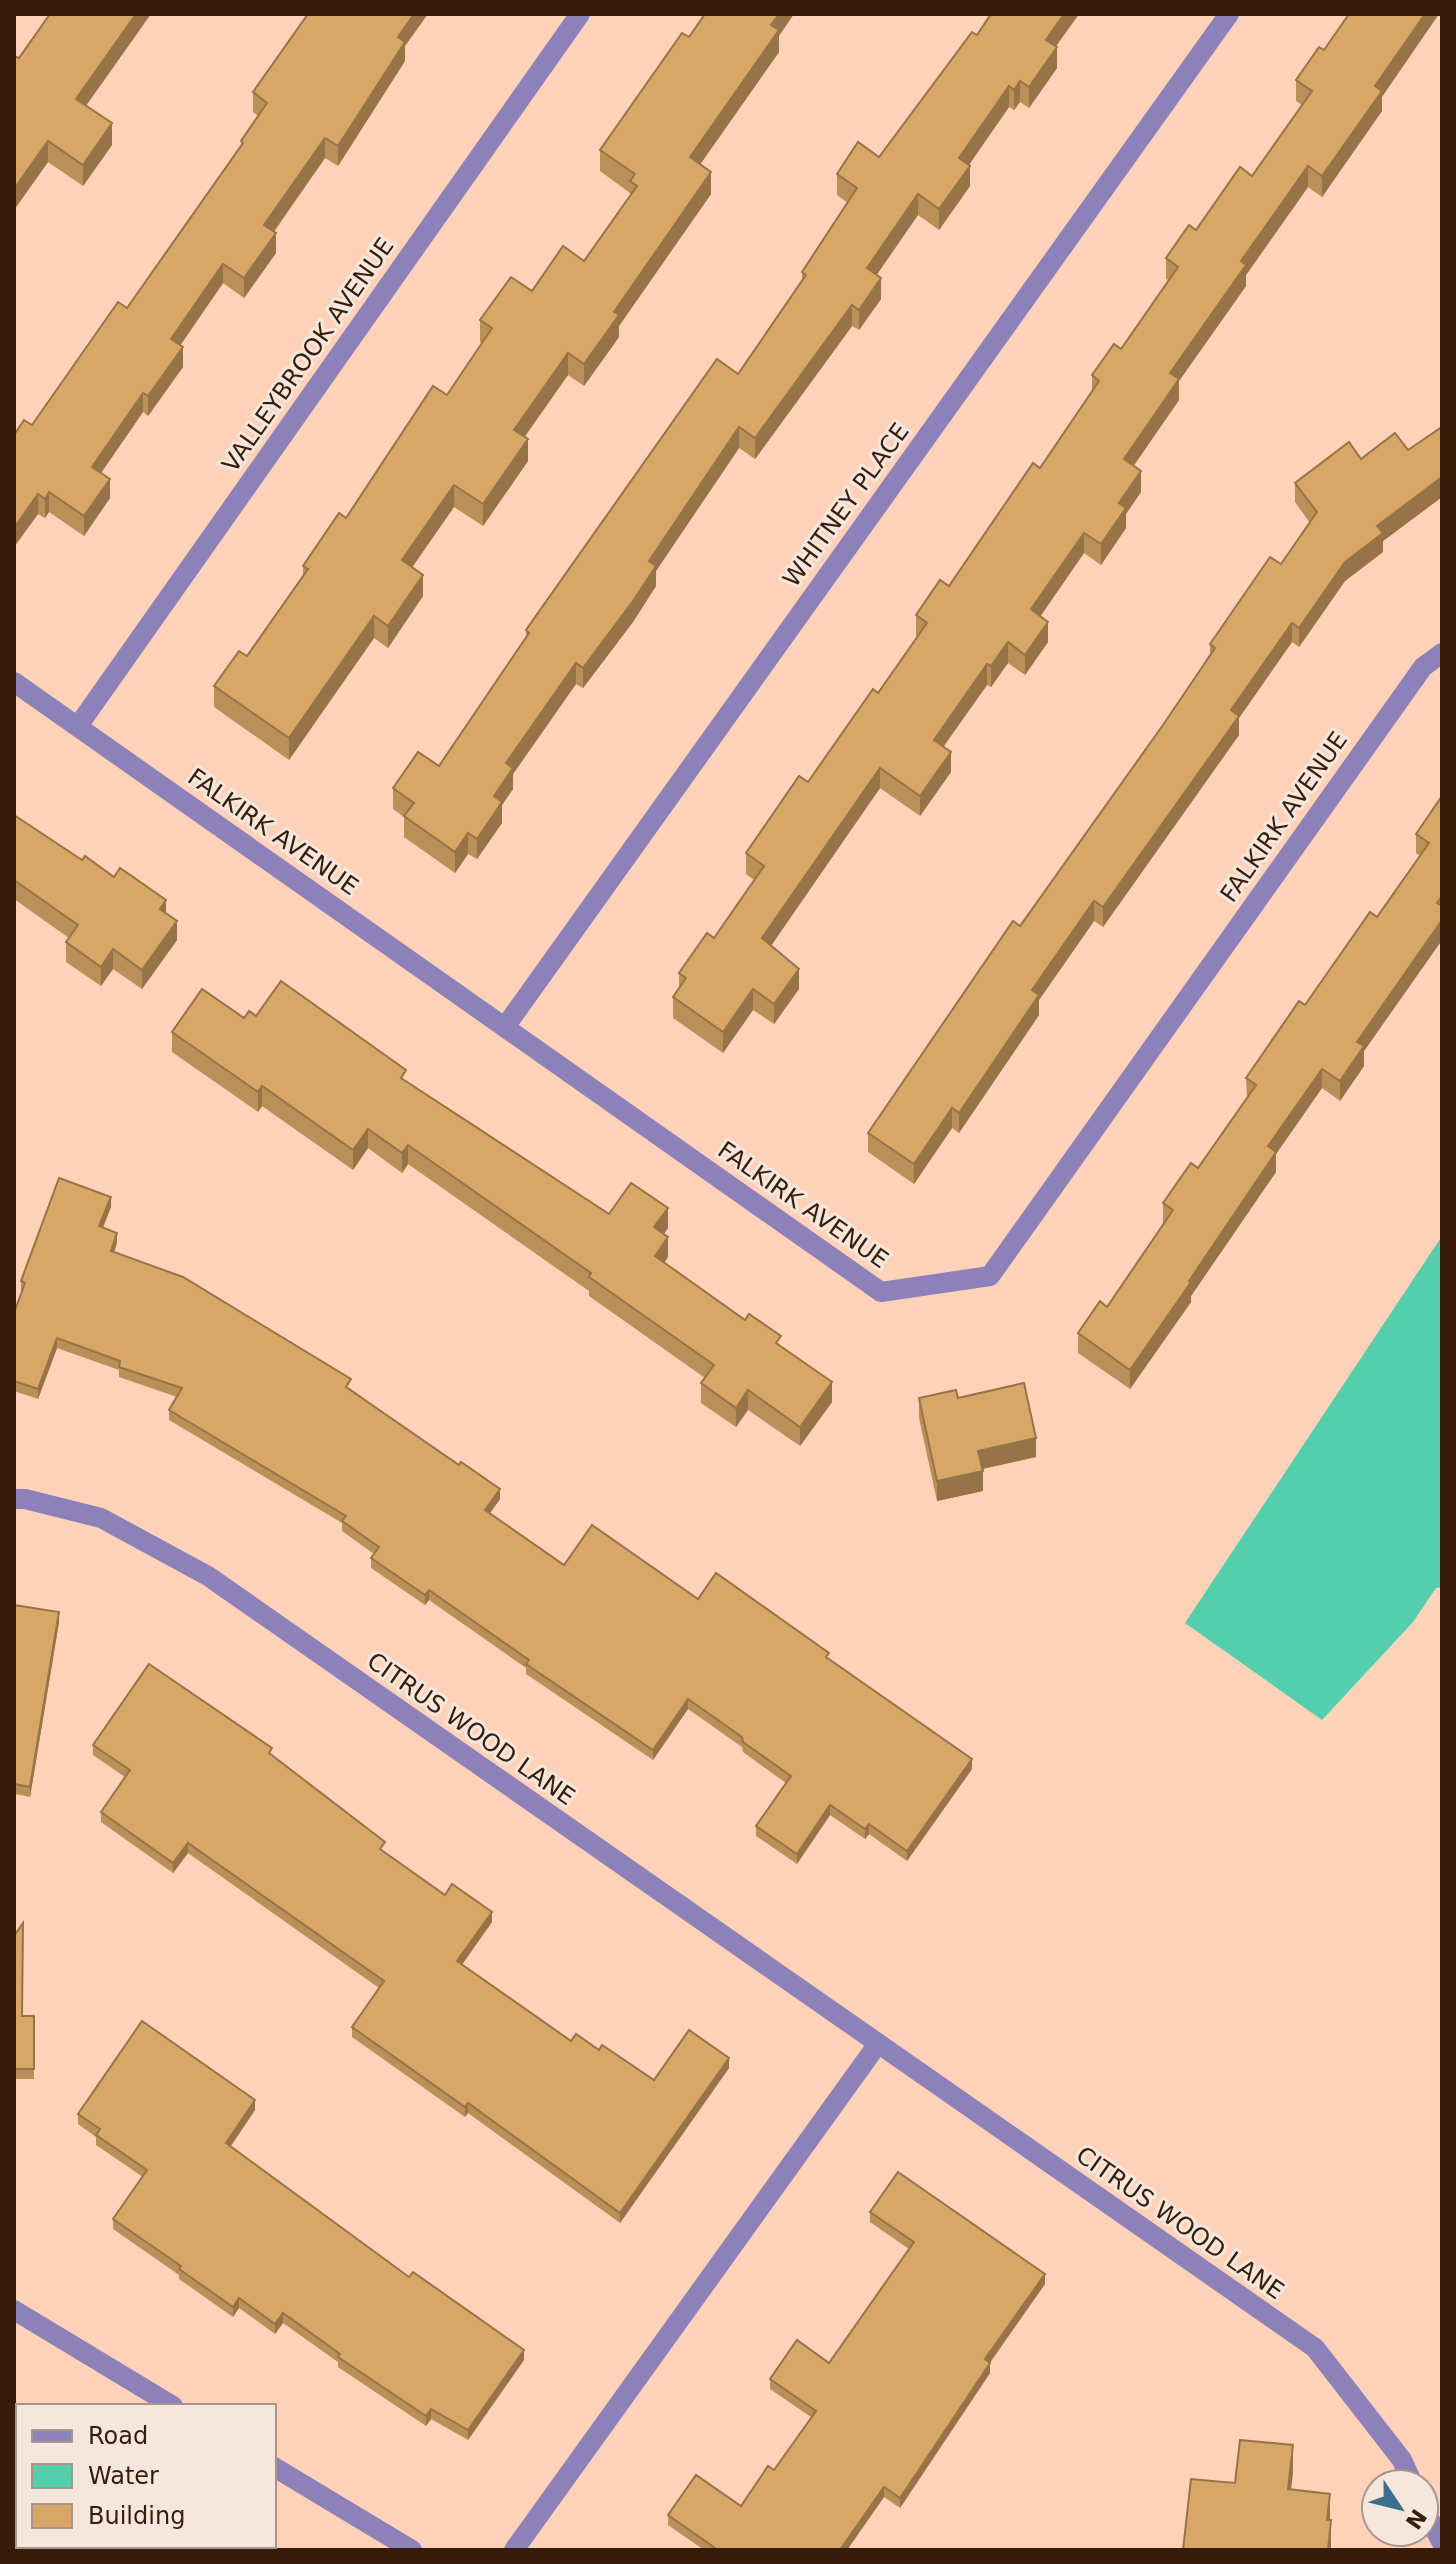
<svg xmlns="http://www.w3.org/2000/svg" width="1456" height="2564" font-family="'DejaVu Sans',sans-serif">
<rect width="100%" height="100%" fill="#fed2b8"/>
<polygon fill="#54cfae" points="1442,1236 1442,1587 1436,1588 1413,1622 1322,1720 1185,1623"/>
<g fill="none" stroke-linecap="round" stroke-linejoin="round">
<g stroke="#8c82b9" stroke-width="20">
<polyline points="14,682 881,1292 990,1276 1423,667 1442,653"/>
<polyline points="78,726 580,14"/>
<polyline points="505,1027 1229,14"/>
<polyline points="14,1499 25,1499 101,1518 208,1576 1315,2348 1402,2460 1413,2484"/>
<polyline points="14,2310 173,2406"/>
<polyline points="274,2467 412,2550"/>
<polyline points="1424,2509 1442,2543"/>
<polyline points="514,2550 877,2045"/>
</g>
</g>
<g fill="#ba8f58">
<polygon points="1079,14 1056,46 1057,68 1029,108 1020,102 1014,110 1009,107 969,165 970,186 939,230 918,215 876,275 881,299 859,330 852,326 755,459 739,448 656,571 656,586 633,622 583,688 576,684 513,774 513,789 502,805 502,823 477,859 468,854 455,873 404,837 404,817 393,809 393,788 439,766 526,637 526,630 738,374 802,279 802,272 848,203 837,195 837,174 879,157 977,35"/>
<polygon points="779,36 779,52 700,164 711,194 619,326 619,337 584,386 568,375 524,437 528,461 483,526 454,507 412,567 423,596 388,648 374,638 289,760 214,707 214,686 247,656 303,577 303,566 346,518 447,395 482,343 480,342 480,320 584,261 630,195 630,193 600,171 600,150 689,37"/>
<polygon points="405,46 405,61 338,166 325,158 274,232 276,253 244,298 223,283 180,345 183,367 148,416 143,412 101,473 110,498 84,536 49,512 45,518 38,514 14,547 14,435 32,425 127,308 241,146 241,141 258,116 253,112 253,92"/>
<polygon points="14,55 87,106 112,145 83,186 48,162 14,210"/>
<polygon points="1296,80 1382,97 1382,111 1322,197 1308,187 1246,275 1246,286 1179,381 1179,400 1133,466 1141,492 1126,514 1126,528 1101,565 1084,553 1040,616 1048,642 1025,675 1008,663 991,687 987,685 943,747 951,772 920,816 880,788 771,945 799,989 774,1024 753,1010 723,1053 673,1018 673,997 679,988 679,973 714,938 754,880 746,874 746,853 808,782 878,693 917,637 916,635 916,615 949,586 1040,468 1092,392 1092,375 1121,349 1168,280 1166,279 1166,258 1252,176 1302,105 1296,101"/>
<polygon points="1442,427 1442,497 1383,541 1383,552 1345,581 1299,647 1292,642 1239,718 1239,735 1103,927 1094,921 1039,1000 1039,1015 959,1133 952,1128 914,1184 868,1152 868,1133 1020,926 1163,725 1210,656 1210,644 1281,564 1310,523 1295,502 1295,483 1361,459 1408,450"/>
<polygon points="1442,796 1442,940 1364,1051 1364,1066 1340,1101 1322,1088 1276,1154 1276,1172 1191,1296 1191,1302 1130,1389 1078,1353 1078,1333 1107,1307 1164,1224 1163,1223 1163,1203 1198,1168 1247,1098 1246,1078 1377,917 1420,856 1416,853 1416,834"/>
<polygon points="14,804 16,817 82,860 166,913 177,940 142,989 113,969 101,986 66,962 66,942 69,938 14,899"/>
<polygon points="256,1016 406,1081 609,1214 668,1228 664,1234 668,1257 664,1263 781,1346 832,1402 800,1446 748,1410 736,1427 701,1403 701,1383 705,1378 589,1296 589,1291 408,1164 402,1173 368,1148 353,1170 262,1106 258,1112 172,1052 172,1032"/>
<polygon points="111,1207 103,1228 117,1243 114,1252 351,1389 500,1499 490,1513 564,1565 698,1599 829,1659 972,1769 907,1861 869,1834 865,1839 830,1815 797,1864 756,1836 756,1826 786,1783 743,1752 742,1747 688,1709 653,1760 526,1674 526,1668 429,1600 425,1605 371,1568 371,1558 374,1554 342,1531 342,1523 169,1420 169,1410 177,1397 119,1377 119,1370 57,1348 38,1399 14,1391 14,1313 22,1291 21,1291 21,1281"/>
<polygon points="919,1398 958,1398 1036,1457 982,1469 983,1491 937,1501 919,1418"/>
<polygon points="14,1605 59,1622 30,1797 15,1794 14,1795"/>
<polygon points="93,1745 272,1756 384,1852 445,1895 492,1922 462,1965 571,2041 599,2050 654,2080 729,2068 620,2223 468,2113 465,2117 352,2037 352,2027 379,1988 188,1853 173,1873 101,1822 101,1812 125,1777 93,1755"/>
<polygon points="14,1936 22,2016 34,2016 34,2079 14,2079"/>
<polygon points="255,2110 230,2147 524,2360 468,2440 431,2419 426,2426 338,2367 338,2362 283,2323 275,2334 239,2308 233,2317 179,2279 179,2275 113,2229 113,2219 143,2177 96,2145 96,2137 78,2124 78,2114"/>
<polygon points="870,2212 1045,2284 990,2363 990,2373 900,2508 884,2497 847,2550 704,2550 668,2525 668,2515 741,2506 774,2470 811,2417 770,2389 770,2379 829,2363 909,2249 870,2222"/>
</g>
<g fill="#977447">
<polygon points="136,14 151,14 76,120 76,99"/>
<polygon points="414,14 428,14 405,46 405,61 338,166 338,146 398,37"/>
<polygon points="779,14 794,14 779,36 779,52 690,179 690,157"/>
<polygon points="1064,14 1079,14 1046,60 1046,40"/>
<polygon points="1425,14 1439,14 1382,97 1382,111 1322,197 1322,176 1375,86"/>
<polygon points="1057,47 1057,68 1029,108 1029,87"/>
<polygon points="1020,81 1020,102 1014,110 1014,90"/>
<polygon points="1009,86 1009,107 959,179 959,158"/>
<polygon points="112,123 112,145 83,186 83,165"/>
<polygon points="325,138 325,158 264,245 264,225"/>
<polygon points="48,141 48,162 14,210 14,189"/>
<polygon points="970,166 970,186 939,230 939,209"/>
<polygon points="1308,166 1308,187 1246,275 1246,286 1179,381 1179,400 1124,480 1124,459 1170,373 1241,261"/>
<polygon points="711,172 711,194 619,326 619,337 584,386 584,364 614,312"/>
<polygon points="918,194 918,215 867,289 867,268"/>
<polygon points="276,233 276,253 244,298 244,278"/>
<polygon points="223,264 223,283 171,359 171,339"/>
<polygon points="881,278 881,299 859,330 859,310"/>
<polygon points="852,305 852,326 755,459 755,438"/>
<polygon points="183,347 183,367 148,416 148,396"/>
<polygon points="568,353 568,375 514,452 514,430"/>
<polygon points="143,393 143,412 92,486 92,467"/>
<polygon points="739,427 739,448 656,571 656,586 633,622 583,688 583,668 649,561"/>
<polygon points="528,439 528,461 483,526 483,504"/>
<polygon points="1141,471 1141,492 1126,514 1126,528 1101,565 1101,544 1119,503"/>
<polygon points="1442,477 1442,497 1383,541 1383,552 1345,581 1299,647 1299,628 1345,562 1377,526"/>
<polygon points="110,479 110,498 84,536 84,516"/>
<polygon points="454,485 454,507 402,582 402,560"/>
<polygon points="49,492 49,512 45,518 45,499"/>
<polygon points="38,494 38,514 14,547 14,528"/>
<polygon points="1084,533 1084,553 1031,630 1031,609"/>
<polygon points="423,575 423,596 388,648 388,626"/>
<polygon points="374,616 374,638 289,760 289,738"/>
<polygon points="1048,622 1048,642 1025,675 1025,655"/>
<polygon points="1292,623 1292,642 1239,718 1239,735 1103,927 1103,907 1231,710"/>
<polygon points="1008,642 1008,663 991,687 991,666"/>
<polygon points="576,663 576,684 513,774 513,789 502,805 502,823 477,859 477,839 506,763"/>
<polygon points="987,664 987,685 934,760 934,740"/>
<polygon points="951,752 951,772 920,816 920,796"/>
<polygon points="880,768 880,788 762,959 762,938"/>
<polygon points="468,833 468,854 455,873 455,852"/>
<polygon points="166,900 166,919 160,909"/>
<polygon points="1094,901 1094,921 1039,1000 1039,1015 959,1133 959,1113 1032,990"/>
<polygon points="1442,920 1442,940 1364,1051 1364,1066 1340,1101 1340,1081 1357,1042"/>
<polygon points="177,921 177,940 142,989 142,970"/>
<polygon points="113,949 113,969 101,986 101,967"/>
<polygon points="799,969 799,989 774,1024 774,1004"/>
<polygon points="753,989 753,1010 723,1053 723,1032"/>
<polygon points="1322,1069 1322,1088 1276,1154 1276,1172 1191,1296 1191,1302 1130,1389 1130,1370 1189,1281 1268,1146"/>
<polygon points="262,1086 262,1106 258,1112 258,1092"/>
<polygon points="952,1108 952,1128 914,1184 914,1164"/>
<polygon points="368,1129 368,1148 353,1170 353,1150"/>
<polygon points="408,1145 408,1164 402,1173 402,1153"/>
<polygon points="111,1197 111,1207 99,1236 99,1226"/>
<polygon points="668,1208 668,1228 654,1247 654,1227"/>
<polygon points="117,1233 117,1243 111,1261 111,1251"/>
<polygon points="668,1237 668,1257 655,1276 655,1256"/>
<polygon points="57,1338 57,1348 38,1399 38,1389"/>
<polygon points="832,1382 832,1402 800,1446 800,1427"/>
<polygon points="748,1390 748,1410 736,1427 736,1408"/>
<polygon points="1036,1438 1036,1457 978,1470 978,1451"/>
<polygon points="983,1471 983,1491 937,1501 937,1481"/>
<polygon points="500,1489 500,1499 485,1520 485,1510"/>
<polygon points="429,1590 429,1600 425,1605 425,1595"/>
<polygon points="59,1612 59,1622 30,1797 30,1787"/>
<polygon points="688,1699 688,1709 653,1760 653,1750"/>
<polygon points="972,1759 972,1769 907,1861 907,1851"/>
<polygon points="830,1805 830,1815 797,1864 797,1854"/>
<polygon points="869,1824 869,1834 865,1839 865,1829"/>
<polygon points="188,1843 188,1853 173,1873 173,1863"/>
<polygon points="492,1912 492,1922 457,1971 457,1961"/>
<polygon points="729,2058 729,2068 620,2223 620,2213"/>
<polygon points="255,2100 255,2110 226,2153 226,2143"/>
<polygon points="468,2103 468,2113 465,2117 465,2107"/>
<polygon points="1045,2274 1045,2284 985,2369 985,2359"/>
<polygon points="239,2298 239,2308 233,2317 233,2307"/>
<polygon points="283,2313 283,2323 275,2334 275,2324"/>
<polygon points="524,2350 524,2360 468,2440 468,2430"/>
<polygon points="990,2363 990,2373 900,2508 900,2498"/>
<polygon points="431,2409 431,2419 426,2426 426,2416"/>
<polygon points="1293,2445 1293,2473 1288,2517 1288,2489"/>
<polygon points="884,2487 884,2497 847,2550 840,2550"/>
<polygon points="1330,2494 1330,2522 1327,2520"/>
<polygon points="1331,2520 1331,2550 1328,2550"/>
</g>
<g fill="#d8a666" stroke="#977447" stroke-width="2">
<polygon points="50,14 136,14 76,99 112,123 83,165 48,141 14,189 14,56 19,58"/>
<polygon points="308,14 414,14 398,37 405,42 338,146 325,138 264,225 276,233 244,278 223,264 171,339 183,347 148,396 143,393 92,467 110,479 84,516 49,492 45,499 38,494 14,528 14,435 24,420 32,425 118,302 127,308 243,143 241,141 267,103 253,92"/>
<polygon points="705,14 779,14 771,25 779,30 690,157 711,172 614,312 619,315 584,364 568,353 514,430 528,439 483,504 454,485 402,560 423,575 388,626 374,616 289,738 214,686 239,651 247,656 308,569 303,566 339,513 346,518 433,386 447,395 492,328 480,320 511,277 532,291 563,246 584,261 637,186 630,181 635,174 600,150 682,33 689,37"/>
<polygon points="991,14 1064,14 1046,40 1057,47 1029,87 1020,81 1014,90 1009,86 959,158 970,166 939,209 918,194 867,268 881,278 859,310 852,305 755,438 739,427 649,561 656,566 633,601 583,668 576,663 506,763 513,768 494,796 502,802 477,839 468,833 455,852 404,816 414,803 393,788 418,752 439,766 529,633 526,630 717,359 738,374 806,275 802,272 857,188 837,174 858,142 879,157 972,32 977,35"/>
<polygon points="1349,14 1425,14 1375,86 1382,91 1322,176 1308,166 1241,261 1246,265 1170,373 1179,379 1124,459 1141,471 1119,503 1126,508 1101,544 1084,533 1031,609 1048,622 1025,655 1008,642 991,666 987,664 934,740 951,752 920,796 880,768 762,938 799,969 774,1004 753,989 723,1032 673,997 686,978 679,973 707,933 714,938 764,866 746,853 799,776 808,782 873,689 878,693 927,623 916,615 940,580 949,586 1033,463 1040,468 1099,381 1092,375 1114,344 1121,349 1178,267 1166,258 1189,225 1196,230 1240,167 1252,176 1312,91 1296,80 1319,47 1324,50"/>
<polygon points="1442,427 1442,477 1377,526 1383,533 1345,562 1299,628 1292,623 1231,710 1239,716 1103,907 1094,901 1032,990 1039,995 959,1113 952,1108 914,1164 868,1133 1013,921 1020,926 1163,725 1215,648 1210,644 1270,557 1281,564 1317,512 1295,483 1349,442 1361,459 1395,433 1408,450"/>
<polygon points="1442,796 1442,896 1437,903 1442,906 1442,920 1357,1042 1364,1046 1340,1081 1322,1069 1268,1146 1276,1152 1189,1281 1191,1282 1130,1370 1078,1333 1100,1301 1107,1307 1173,1210 1163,1203 1191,1163 1198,1168 1256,1085 1246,1078 1299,1001 1305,1005 1370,912 1377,917 1429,843 1416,834"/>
<polygon points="14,815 82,860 85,856 114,877 120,868 166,900 160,909 177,921 142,970 113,949 101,967 66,942 78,925 14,880"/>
<polygon points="281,981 406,1070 401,1078 609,1214 631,1183 668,1208 654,1227 668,1237 655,1256 745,1320 749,1314 781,1336 776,1343 832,1382 800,1427 748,1390 736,1408 701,1383 714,1365 589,1277 591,1273 408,1145 402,1153 368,1129 353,1150 262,1086 258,1092 172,1032 202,989 244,1018 249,1011 256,1016"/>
<polygon points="59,1178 111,1197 99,1226 117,1233 111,1251 183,1277 351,1379 346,1387 459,1465 461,1462 500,1489 485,1510 564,1565 592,1525 698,1599 716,1573 829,1653 826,1657 972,1759 907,1851 869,1824 865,1829 830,1805 797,1854 756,1826 791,1776 743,1742 742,1737 688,1699 653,1750 526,1664 529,1660 429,1590 425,1595 371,1558 379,1547 342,1521 346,1516 169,1410 182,1388 119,1367 120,1361 57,1338 38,1389 14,1381 14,1313 25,1283 21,1281"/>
<polygon points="1024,1383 1036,1438 978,1451 983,1471 937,1481 919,1398 956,1390 958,1398"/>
<polygon points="14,1605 59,1612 30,1787 15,1784 14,1785"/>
<polygon points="149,1664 272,1748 269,1753 385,1842 380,1849 445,1895 452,1884 492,1912 457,1961 571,2041 576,2034 599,2050 602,2045 654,2080 689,2030 729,2058 620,2213 468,2103 465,2107 352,2027 384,1981 188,1843 173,1863 101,1812 130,1770 93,1745"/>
<polygon points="23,1923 22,2016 34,2016 34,2069 14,2069 14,1936"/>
<polygon points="142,2021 255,2100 226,2143 409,2277 413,2272 524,2350 468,2430 431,2409 426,2416 338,2357 340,2354 283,2313 275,2324 239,2298 233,2307 179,2269 181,2266 113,2219 147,2170 96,2135 100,2129 78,2114"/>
<polygon points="898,2172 1045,2274 985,2359 990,2363 900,2498 884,2487 840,2550 718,2550 668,2515 696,2475 741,2506 768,2466 774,2470 816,2411 770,2379 797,2340 829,2363 914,2242 870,2212"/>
<polygon points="1240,2440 1293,2445 1288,2489 1330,2494 1327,2520 1331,2520 1328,2550 1183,2550 1191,2479 1235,2483"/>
<polygon points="14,2482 18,2485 18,2546 183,2546 189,2550 14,2550"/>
</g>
<g text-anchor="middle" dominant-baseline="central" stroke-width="6" stroke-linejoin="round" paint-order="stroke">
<g font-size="24" fill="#371c0b" stroke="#f5e7de">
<text transform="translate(308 355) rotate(-55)">VALLEYBROOK AVENUE</text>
<text transform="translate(846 505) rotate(-54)">WHITNEY PLACE</text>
<text transform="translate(1284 817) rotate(-55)">FALKIRK AVENUE</text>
<text transform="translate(273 832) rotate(35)">FALKIRK AVENUE</text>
<text transform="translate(803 1205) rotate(35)">FALKIRK AVENUE</text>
<text transform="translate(471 1729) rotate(35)">CITRUS WOOD LANE</text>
<text transform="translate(1180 2223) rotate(35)">CITRUS WOOD LANE</text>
</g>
</g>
<rect width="1456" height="2564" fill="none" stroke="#371c0b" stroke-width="32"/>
<rect x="16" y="2404" width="260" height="144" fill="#f5e7de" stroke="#a9968a" stroke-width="2"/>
<rect x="32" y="2430" width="40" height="12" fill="#8c82b9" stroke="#a9968a" stroke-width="2"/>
<text x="88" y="2444" font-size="24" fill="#371c0b">Road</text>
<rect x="32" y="2464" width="40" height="24" fill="#54cfae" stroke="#a9968a" stroke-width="2"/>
<text x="88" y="2484" font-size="24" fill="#371c0b">Water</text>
<rect x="32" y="2504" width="40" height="24" fill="#d8a666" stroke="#a9968a" stroke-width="2"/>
<text x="88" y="2524" font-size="24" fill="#371c0b">Building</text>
<g transform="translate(1400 2508) rotate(125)"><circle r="38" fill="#f5e7de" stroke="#a9968a" stroke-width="2"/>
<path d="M0-6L14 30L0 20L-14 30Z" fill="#3a708c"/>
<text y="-12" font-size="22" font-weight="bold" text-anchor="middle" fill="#371c0b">N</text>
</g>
</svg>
